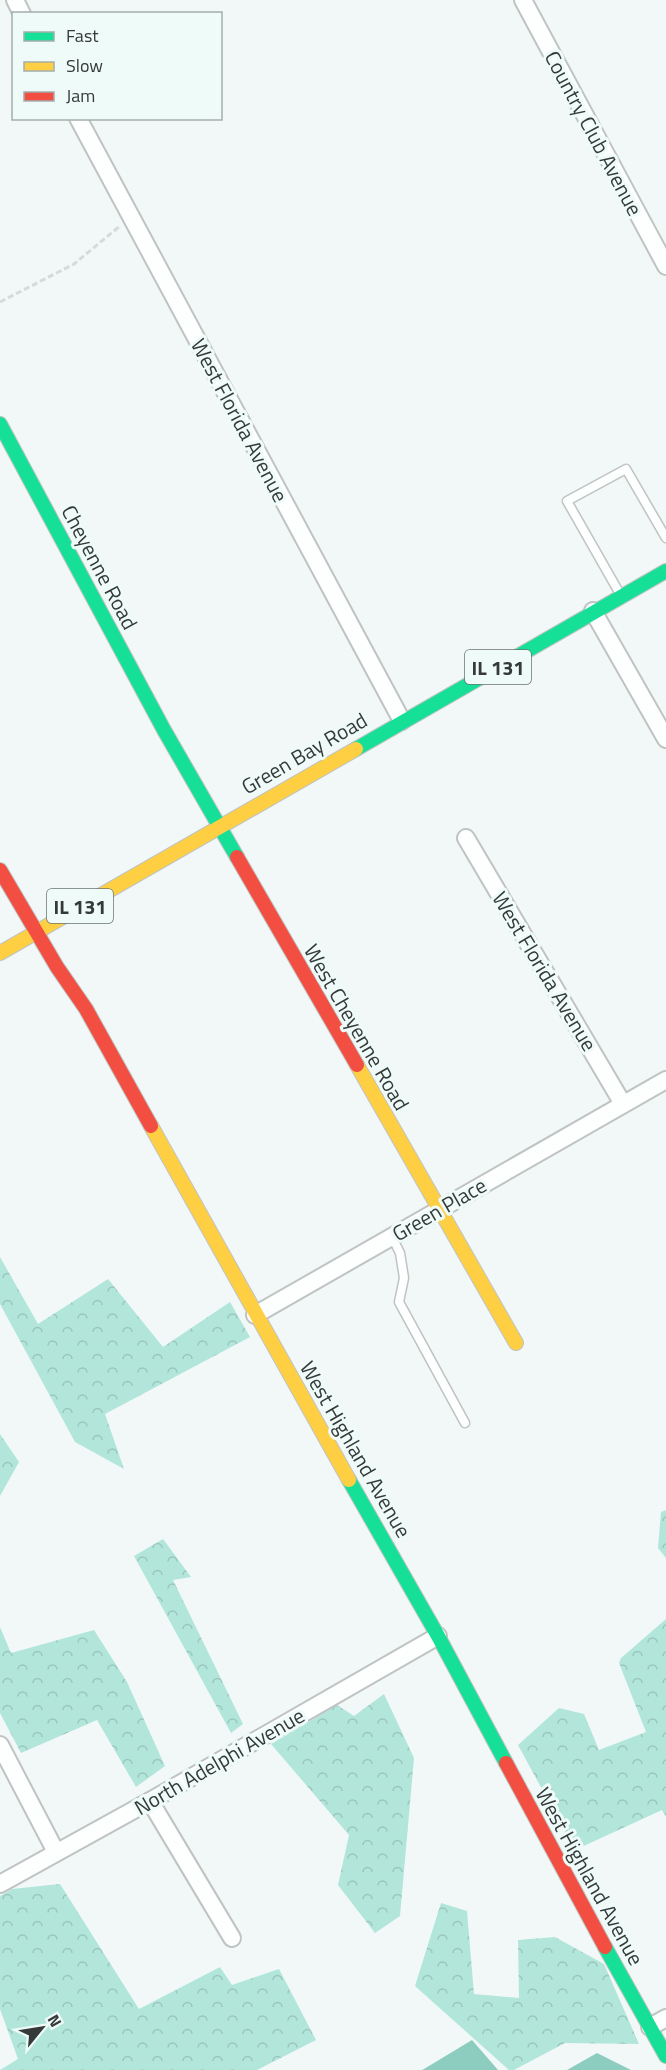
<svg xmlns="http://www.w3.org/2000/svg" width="666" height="2070" font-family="'Titillium Web',sans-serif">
<defs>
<pattern id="forest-crowns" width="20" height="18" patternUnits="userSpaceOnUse" patternTransform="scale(1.5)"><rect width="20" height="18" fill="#b2e6db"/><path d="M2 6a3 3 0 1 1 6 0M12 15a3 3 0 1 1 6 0" fill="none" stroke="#9ac6bd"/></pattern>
</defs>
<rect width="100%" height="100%" fill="#f1f8f7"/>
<g fill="url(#forest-crowns)">
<polygon points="0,1257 38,1324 108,1279 163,1347 230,1302 250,1337 105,1414 124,1469 75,1442 0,1304"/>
<polygon points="0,1434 19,1462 0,1496"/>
<polygon points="666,1510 666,1558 658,1548 661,1512"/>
<polygon points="163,1539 191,1577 173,1580 243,1724 231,1733 134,1556"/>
<polygon points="666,1619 666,1817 662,1810 575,1850 518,1745 559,1708 584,1714 599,1750 646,1732 619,1663 621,1658"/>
<polygon points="0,1627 11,1653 94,1630 127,1682 165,1766 136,1787 97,1720 21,1753 0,1713"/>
<polygon points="384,1694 414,1758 400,1916 375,1933 338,1885 349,1835 271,1744 337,1705 354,1716"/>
<polygon points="60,1884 139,2009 220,1967 232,1985 279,1969 316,2040 257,2070 0,2070 18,2059 0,2009 0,1896 12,1889"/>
<polygon points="441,1903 467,1911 474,1994 519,1998 518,1940 555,1937 604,1964 639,2044 565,2043 514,2070 509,2070 415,1986"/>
</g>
<g fill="#8ccdc0">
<polygon points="472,2040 498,2070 422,2070 424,2069"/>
<polygon points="597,2053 631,2070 567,2070"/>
</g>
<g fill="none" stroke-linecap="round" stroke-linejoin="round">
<defs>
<g id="lane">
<polyline points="620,594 567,501 626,469 666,538"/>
<polyline points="392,1237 400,1253 404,1278 399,1302 465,1423"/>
</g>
<g id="street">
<polyline points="15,0 22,14"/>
<polyline points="523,0 666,266"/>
<polyline points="78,118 402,721"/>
<polyline points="593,611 666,739"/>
<polyline points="466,838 623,1104"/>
<polyline points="255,1315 666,1080"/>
<polyline points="0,1745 56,1852"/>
<polyline points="150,1801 232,1938"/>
<polyline points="0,1884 150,1801 438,1636"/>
<polyline points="650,2027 666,2018"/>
</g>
<g id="fast">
<polyline points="0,424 164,730 237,857"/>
<polyline points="356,749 666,571"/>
<polyline points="349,1480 438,1636 506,1763"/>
<polyline points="605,1947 666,2056"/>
</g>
<g id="slow">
<polyline points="0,953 356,749"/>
<polyline points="357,1065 516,1343"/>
<polyline points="151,1126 349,1480"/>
</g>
<g id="jam">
<polyline points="237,857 357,1065"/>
<polyline points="0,870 57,967 86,1009 151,1126"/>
<polyline points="506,1763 605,1947"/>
</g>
</defs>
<use href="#lane" stroke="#bfc4c3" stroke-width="11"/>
<use href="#street" stroke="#bfc4c3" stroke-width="20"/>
<use href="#fast" stroke="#bfc4c3" stroke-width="16"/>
<use href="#slow" stroke="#bfc4c3" stroke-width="16"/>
<use href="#jam" stroke="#bfc4c3" stroke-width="16"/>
<polyline stroke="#d8dada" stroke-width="3" stroke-dasharray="6 3" stroke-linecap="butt" points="0,302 74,264 120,226"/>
<use href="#lane" stroke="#fdfefe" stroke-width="8"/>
<use href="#street" stroke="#fdfefe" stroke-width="16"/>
<use href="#fast" stroke="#16e098" stroke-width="14"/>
<use href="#slow" stroke="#ffcf43" stroke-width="14"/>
<use href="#jam" stroke="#f24e42" stroke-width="14"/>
</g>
<g text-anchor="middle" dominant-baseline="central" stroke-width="6" stroke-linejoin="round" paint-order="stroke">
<g fill="#eefbf8" stroke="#6c7472" stroke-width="1.5">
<rect x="465" y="650" width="66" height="34" rx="4.5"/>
<rect x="47" y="889" width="66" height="34" rx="4.5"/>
</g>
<g font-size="20" font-weight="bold" fill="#353a39">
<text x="498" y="667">IL 131</text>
<text x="80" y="906">IL 131</text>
</g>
<g font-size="21" fill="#353a39" stroke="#eefbf8">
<text transform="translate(594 133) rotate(62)">Country Club Avenue</text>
<text transform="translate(240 420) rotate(62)">West Florida Avenue</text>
<text transform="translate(100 567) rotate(62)">Cheyenne Road</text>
<text transform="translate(304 753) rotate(-30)">Green Bay Road</text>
<text transform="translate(545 971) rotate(59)">West Florida Avenue</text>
<text transform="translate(357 1027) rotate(60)">West Cheyenne Road</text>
<text transform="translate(439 1209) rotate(-30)">Green Place</text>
<text transform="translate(356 1449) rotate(60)">West Highland Avenue</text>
<text transform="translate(219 1761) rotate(-30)">North Adelphi Avenue</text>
<text transform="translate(590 1876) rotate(61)">West Highland Avenue</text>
</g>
</g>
<rect x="12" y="12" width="210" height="108" fill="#eefbf8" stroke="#a4aeac" stroke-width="1.5"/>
<rect x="24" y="32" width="30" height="9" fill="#16e098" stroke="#a4aeac" stroke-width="1.5"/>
<text x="66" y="42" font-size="18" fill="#353a39">Fast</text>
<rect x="24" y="62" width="30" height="9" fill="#ffcf43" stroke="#a4aeac" stroke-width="1.5"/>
<text x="66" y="72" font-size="18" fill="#353a39">Slow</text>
<rect x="24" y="92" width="30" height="9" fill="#f24e42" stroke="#a4aeac" stroke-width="1.5"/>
<text x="66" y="102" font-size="18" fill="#353a39">Jam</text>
<g transform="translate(42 2028) rotate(60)" stroke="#eefbf8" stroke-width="4.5" paint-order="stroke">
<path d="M0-4.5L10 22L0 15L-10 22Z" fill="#353a39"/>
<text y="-9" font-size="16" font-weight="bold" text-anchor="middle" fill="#353a39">N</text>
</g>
</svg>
